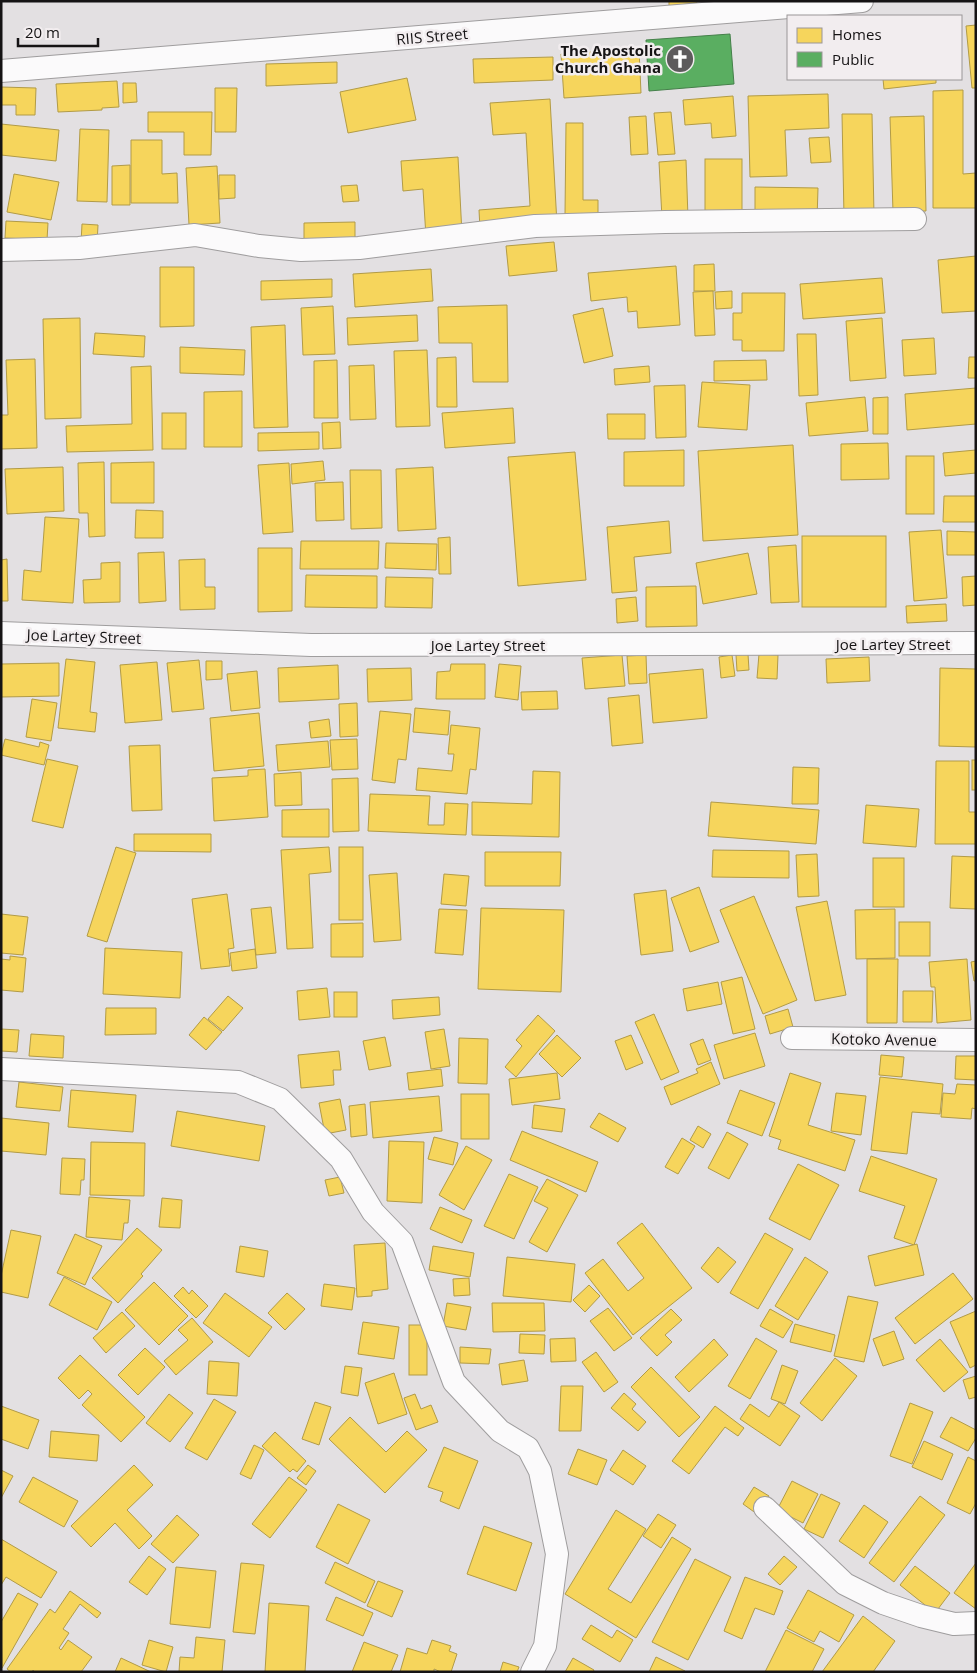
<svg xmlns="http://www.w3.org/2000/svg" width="977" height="1673" font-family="'Open Sans',sans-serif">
<rect width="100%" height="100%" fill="#e3e0e2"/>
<g fill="#f6d55c" stroke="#b29b46">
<polygon points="669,1 696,1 697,3 669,6"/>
<polygon points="976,25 976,88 972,88 966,26"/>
<polygon points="639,49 641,93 564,98 561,54"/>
<polygon points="553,57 553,80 474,83 473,59"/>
<polygon points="337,62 337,83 266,86 266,64"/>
<polygon points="407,78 416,120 348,133 340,92"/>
<polygon points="883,79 936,79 936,83 884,89"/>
<polygon points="117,81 119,107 102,108 102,110 58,112 56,84"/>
<polygon points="123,83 136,83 137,102 123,103"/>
<polygon points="1,87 36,88 35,115 16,115 16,105 1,105"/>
<polygon points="215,88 237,88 236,132 215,132"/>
<polygon points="963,90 963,174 976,173 976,208 933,208 933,91"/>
<polygon points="828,94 829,128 785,130 787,176 750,177 748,96"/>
<polygon points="733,96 736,136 712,138 711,123 685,125 683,100"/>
<polygon points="550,99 557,224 480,229 479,210 530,206 526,133 493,135 490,103"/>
<polygon points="148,112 212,112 211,155 184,155 184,132 148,132"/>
<polygon points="671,112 675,154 658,155 654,113"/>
<polygon points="842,114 872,114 874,216 844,217"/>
<polygon points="646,116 648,154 631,155 629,117"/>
<polygon points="924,116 926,211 893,212 890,117"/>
<polygon points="566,123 583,123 583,200 598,200 598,215 565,214"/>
<polygon points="1,124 59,130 56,161 1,155"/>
<polygon points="80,129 109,130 107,202 77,201"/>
<polygon points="829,137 831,162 811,163 809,138"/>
<polygon points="131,140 162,140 162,174 177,173 178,203 131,203"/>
<polygon points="458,157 462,234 426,237 423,189 403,191 401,161"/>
<rect x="705" y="159" width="37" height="55"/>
<polygon points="686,160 688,218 662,218 659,162"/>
<polygon points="130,165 130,205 112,205 112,166"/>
<polygon points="217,166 220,223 189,225 186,168"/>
<polygon points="14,174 59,182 51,220 7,212"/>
<polygon points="219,175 235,175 235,198 219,199"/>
<polygon points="357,185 359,201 343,202 341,186"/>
<polygon points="755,187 818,188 817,220 755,219"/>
<polygon points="6,221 48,223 47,240 5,238"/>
<polygon points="355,222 355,244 304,244 304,223"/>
<polygon points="82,224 98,225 97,244 81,243"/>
<polygon points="554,242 557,271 509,276 506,246"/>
<polygon points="976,256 976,311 942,313 938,260"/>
<polygon points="714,264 715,291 694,291 694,265"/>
<polygon points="676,266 680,325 638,328 637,311 628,312 627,297 591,301 588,273"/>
<polygon points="160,267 194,267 194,326 160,327"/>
<polygon points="431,269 433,301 355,307 353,274"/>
<polygon points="882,278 885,313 803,319 800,284"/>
<polygon points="332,279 332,297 261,300 261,281"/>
<polygon points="713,291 715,335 695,336 693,292"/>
<polygon points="732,291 732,308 716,309 715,292"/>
<polygon points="742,293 785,293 784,351 742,351 742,340 733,340 733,313 742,313"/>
<polygon points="507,305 508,382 473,382 472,343 439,343 438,307"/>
<polygon points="333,306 335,354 303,355 301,308"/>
<polygon points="603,308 613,356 584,363 573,315"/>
<polygon points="417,315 418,341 348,345 347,318"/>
<polygon points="80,318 81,418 45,419 43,319"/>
<polygon points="882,318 886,378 850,381 846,321"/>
<polygon points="285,325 288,427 254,428 251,327"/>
<polygon points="95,333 145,336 144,357 93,354"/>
<polygon points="797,334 816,334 818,395 799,396"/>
<polygon points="934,338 936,374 904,376 902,340"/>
<polygon points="180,347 245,350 244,375 180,373"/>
<polygon points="427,350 430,426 396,427 394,351"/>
<polygon points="456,357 457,407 437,407 437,358"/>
<polygon points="969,357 976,357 976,378 968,378"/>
<polygon points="35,359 37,448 1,449 1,415 8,415 6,360"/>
<polygon points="337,360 338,418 314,418 314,361"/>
<polygon points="766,360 767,380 714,381 714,361"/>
<polygon points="374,365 376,419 350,420 349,366"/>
<polygon points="151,366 153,450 67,452 66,426 132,424 131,367"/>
<polygon points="649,366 650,382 615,385 614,369"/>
<polygon points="702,382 750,385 747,430 698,427"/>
<polygon points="685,385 686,437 656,438 654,386"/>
<polygon points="976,388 976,424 907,430 905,394"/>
<polygon points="242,391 242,447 204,447 204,392"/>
<polygon points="865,397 868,431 809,436 806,403"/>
<polygon points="888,397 888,434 873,434 873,398"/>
<polygon points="513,408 515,443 445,448 442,413"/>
<rect x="162" y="413" width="24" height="36"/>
<polygon points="607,414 645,414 645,439 608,439"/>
<polygon points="340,422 341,448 323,449 322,423"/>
<polygon points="319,432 319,449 258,451 258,433"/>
<polygon points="888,443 889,479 841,480 841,444"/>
<polygon points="793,445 798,535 703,541 698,451"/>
<polygon points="684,450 684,486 624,486 624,452"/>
<polygon points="976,450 976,473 945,476 943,453"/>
<polygon points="575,452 586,580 518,586 508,457"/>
<rect x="906" y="456" width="28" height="58"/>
<polygon points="323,461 325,480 292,484 291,464"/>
<polygon points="104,462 105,536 89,537 88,513 79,513 78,463"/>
<polygon points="154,462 154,503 111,503 111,463"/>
<polygon points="289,463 293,532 263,534 258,465"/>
<polygon points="63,467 64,511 7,514 5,469"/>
<polygon points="433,467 436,529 398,531 396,469"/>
<polygon points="350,470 381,470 382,528 351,529"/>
<polygon points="343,482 344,520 316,521 315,483"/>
<polygon points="944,496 976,496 976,522 943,522"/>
<polygon points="136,510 163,511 163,538 135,538"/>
<polygon points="45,517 79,519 73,603 22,600 24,570 41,572"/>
<polygon points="669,521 671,553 634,557 637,591 612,593 607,527"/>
<polygon points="941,530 947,598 914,601 909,532"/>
<polygon points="947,531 976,532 976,555 947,555"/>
<rect x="802" y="536" width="84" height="71"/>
<polygon points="450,537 451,574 439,574 438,538"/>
<polygon points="301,541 379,541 378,569 300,569"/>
<polygon points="386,543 437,544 436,570 385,568"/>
<polygon points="796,545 799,602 771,603 768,547"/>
<polygon points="258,548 292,548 292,611 258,612"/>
<polygon points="164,552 166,601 139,603 138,553"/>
<polygon points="748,553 757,594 703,604 696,563"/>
<polygon points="7,559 8,601 1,601 1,560"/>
<polygon points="205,559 205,587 215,587 215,609 180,610 179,560"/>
<polygon points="120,562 120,602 84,603 83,580 101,579 101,563"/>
<polygon points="306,575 377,576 377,608 305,607"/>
<polygon points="976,576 976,605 963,606 962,577"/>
<polygon points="386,577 433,578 432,608 385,607"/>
<polygon points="696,586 697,626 646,627 646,587"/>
<polygon points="636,597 638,621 617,623 616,599"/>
<polygon points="946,604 947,621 907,623 906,606"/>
<polygon points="748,654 749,670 737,671 736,655"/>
<polygon points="759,654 778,655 777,679 757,678"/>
<polygon points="622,655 625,686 585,689 582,658"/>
<polygon points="646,655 647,683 629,684 627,656"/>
<polygon points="732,655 735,676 721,678 719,657"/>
<polygon points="869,657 870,681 827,683 826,659"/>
<polygon points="66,659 95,662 90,712 97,713 95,732 58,728"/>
<polygon points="199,660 204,709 172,712 167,663"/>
<polygon points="206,661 222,661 222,679 206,680"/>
<polygon points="157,662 162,720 125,723 120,665"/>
<polygon points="59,663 59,696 1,697 1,664"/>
<polygon points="451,664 485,664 485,699 436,699 437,672 450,671"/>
<polygon points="499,664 521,666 518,700 495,697"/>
<polygon points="338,665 339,699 279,702 278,668"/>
<polygon points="411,668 412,700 368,702 367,669"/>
<polygon points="940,668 976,669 976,747 939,746"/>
<polygon points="703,669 707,718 653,723 649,674"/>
<polygon points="257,671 260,708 231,711 227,674"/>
<polygon points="557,691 558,709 522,710 521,692"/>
<polygon points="639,695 643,743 612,746 608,698"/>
<polygon points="32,699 57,703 51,741 26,737"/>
<polygon points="357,703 358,736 340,737 339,704"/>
<polygon points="415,708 450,711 448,735 413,732"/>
<polygon points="380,711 411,714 406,760 398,759 395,783 372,780"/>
<polygon points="259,713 264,766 214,771 210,718"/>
<polygon points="329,719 331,736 311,738 309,722"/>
<polygon points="451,725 480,728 476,770 470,769 467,794 416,790 418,768 452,771 454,754 448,754"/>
<polygon points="5,739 39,747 40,742 49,745 44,765 1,755"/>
<polygon points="357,739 358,769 332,770 330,740"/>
<polygon points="328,741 330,767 278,771 276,745"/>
<polygon points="160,745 162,810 132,811 129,746"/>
<polygon points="47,759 78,766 63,828 32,821"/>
<rect x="972" y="760" width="4" height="30"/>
<polygon points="936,761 969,761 969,812 976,812 976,844 935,844"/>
<polygon points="793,767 819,768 818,804 792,804"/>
<polygon points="265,769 268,817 214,821 212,778 248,776 248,770"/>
<polygon points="533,771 560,772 559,837 472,835 472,802 532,804"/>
<polygon points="301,772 302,805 275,806 274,774"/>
<polygon points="358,778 359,831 333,832 332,779"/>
<polygon points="370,794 430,796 428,825 444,825 445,803 468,804 466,835 368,831"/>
<polygon points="711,802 819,810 816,844 708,836"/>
<polygon points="866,805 919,809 916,847 863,843"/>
<polygon points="329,809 329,837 282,837 282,810"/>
<polygon points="134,834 211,834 211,852 134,851"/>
<polygon points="116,847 136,853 107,942 87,936"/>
<polygon points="329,847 331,872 309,874 313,948 287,949 281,850"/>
<rect x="339" y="847" width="24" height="73"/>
<polygon points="713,850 789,851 789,878 712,877"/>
<polygon points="485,852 561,852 560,886 485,886"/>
<polygon points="817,854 819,896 798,897 796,855"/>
<polygon points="952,856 976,857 976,909 950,908"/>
<rect x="873" y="858" width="31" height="49"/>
<polygon points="397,873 401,940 374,942 369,875"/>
<polygon points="444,874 469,876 466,906 441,904"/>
<polygon points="699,887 719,942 690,952 671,898"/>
<polygon points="666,890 673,951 641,955 634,894"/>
<polygon points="227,894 234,948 228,949 230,966 201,969 192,899"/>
<polygon points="754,896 797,1000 763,1014 720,910"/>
<polygon points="827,901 846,995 815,1001 796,907"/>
<polygon points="271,907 276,953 256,955 251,909"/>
<polygon points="481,908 564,910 561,992 478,989"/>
<polygon points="439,909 467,910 463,955 435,953"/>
<polygon points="895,909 895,958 856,959 855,910"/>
<polygon points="1,914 28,917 23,955 1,953"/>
<rect x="899" y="922" width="31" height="34"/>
<polygon points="363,923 363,957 331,957 331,924"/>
<polygon points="105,948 182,952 180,998 103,994"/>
<polygon points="255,949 257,968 232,971 230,953"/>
<polygon points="10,956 26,958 23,992 1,990 1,959 10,960"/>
<polygon points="867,959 898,959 897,1023 867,1023"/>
<polygon points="967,959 971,1020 937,1023 935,987 931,987 929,962"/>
<polygon points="976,961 976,981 974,981 971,962"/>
<polygon points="742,977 755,1029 733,1034 721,982"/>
<polygon points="718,982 722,1004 687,1011 683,989"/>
<polygon points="327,988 330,1017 299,1020 297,991"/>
<polygon points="903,991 933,991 932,1022 903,1022"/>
<rect x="334" y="992" width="23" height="25"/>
<polygon points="228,996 243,1008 223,1031 208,1019"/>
<polygon points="439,997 440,1015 393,1019 392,1000"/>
<polygon points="106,1008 156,1008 156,1034 105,1035"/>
<polygon points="788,1009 793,1027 770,1034 765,1016"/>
<polygon points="654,1014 679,1072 661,1080 635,1022"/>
<polygon points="538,1015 555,1031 516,1077 505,1067 522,1046 516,1040"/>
<polygon points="204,1017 222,1032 206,1050 189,1035"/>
<polygon points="1,1029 19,1030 17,1052 1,1051"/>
<polygon points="444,1029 450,1066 431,1069 425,1032"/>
<polygon points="755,1033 765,1066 724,1079 714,1045"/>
<polygon points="31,1034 64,1036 63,1058 29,1056"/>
<polygon points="557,1035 581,1058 562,1077 539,1054"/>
<polygon points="631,1035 643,1063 626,1070 615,1041"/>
<polygon points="385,1037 391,1066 369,1070 363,1041"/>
<polygon points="459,1038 488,1039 487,1084 458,1083"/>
<polygon points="703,1039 711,1060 698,1065 690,1044"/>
<polygon points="339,1051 341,1070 333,1070 334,1085 301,1088 298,1055"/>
<polygon points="881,1055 904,1057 902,1077 879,1075"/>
<polygon points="956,1056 976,1056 976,1080 955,1079"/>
<polygon points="711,1062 720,1084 671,1105 664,1087 698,1073 696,1069"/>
<polygon points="441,1069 443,1086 409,1090 407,1073"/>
<polygon points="557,1073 560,1099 512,1105 509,1079"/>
<polygon points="790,1073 821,1083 808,1125 855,1140 845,1171 778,1149 781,1140 769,1136"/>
<polygon points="880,1077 943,1084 940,1114 912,1112 907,1154 871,1150"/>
<polygon points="19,1082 63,1087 60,1111 16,1107"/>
<polygon points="957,1084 976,1085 976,1109 972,1108 971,1119 941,1117 943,1093 955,1094"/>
<polygon points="71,1090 136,1095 133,1132 68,1127"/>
<polygon points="740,1090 775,1103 762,1136 727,1123"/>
<polygon points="836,1093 866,1096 861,1135 831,1131"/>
<rect x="461" y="1094" width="28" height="45"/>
<polygon points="439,1096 442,1131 373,1138 370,1102"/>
<polygon points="340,1099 346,1130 325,1134 319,1103"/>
<polygon points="365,1104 367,1135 351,1137 349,1106"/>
<polygon points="534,1105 565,1109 562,1132 532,1128"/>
<polygon points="177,1111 265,1126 259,1161 171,1146"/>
<polygon points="599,1113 626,1128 618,1142 590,1127"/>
<polygon points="1,1118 49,1123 46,1155 1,1151"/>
<polygon points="698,1126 711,1134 703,1148 690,1140"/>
<polygon points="522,1131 598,1162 586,1192 510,1160"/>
<polygon points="727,1132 748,1144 729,1179 708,1168"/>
<polygon points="434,1137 458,1143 453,1165 428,1159"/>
<polygon points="682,1138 695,1146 678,1174 665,1167"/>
<polygon points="389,1141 424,1142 422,1203 387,1201"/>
<polygon points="91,1142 145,1143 144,1196 90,1195"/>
<polygon points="466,1146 492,1160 464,1210 439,1195"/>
<polygon points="871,1156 937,1179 914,1245 894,1238 905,1206 859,1191"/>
<polygon points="62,1158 85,1159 84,1180 81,1180 80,1195 60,1194"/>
<polygon points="798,1164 839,1185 810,1240 769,1219"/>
<polygon points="509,1174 538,1187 514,1239 484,1226"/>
<polygon points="340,1177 344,1193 329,1196 325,1180"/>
<polygon points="547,1179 578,1195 547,1252 529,1242 548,1208 534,1201"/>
<polygon points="89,1197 130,1200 128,1223 124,1223 122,1240 86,1237"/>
<polygon points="162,1198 182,1200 180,1228 159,1227"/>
<polygon points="440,1207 472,1220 462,1243 430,1229"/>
<polygon points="642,1223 692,1288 633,1335 585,1273 603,1259 628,1291 644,1278 617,1243"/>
<polygon points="137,1228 162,1250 141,1274 143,1276 118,1303 92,1278"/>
<polygon points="11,1230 41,1236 28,1298 1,1292 1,1276"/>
<polygon points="765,1233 793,1249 758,1309 730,1293"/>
<polygon points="75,1234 102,1246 85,1285 57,1273"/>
<polygon points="385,1243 388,1289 372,1291 372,1296 357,1297 354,1245"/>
<polygon points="917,1244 924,1275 875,1286 868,1256"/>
<polygon points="240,1246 268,1251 264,1277 236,1272"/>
<polygon points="433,1246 474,1253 470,1277 429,1270"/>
<polygon points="718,1247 736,1262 718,1283 701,1268"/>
<polygon points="507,1257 575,1264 571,1302 503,1296"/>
<polygon points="805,1257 828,1272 798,1320 775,1306"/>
<polygon points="953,1273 973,1299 915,1344 895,1318"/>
<polygon points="64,1277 112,1302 97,1330 49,1305"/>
<polygon points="469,1278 470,1295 454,1296 453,1279"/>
<polygon points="154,1282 188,1316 159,1345 125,1310"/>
<polygon points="324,1284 355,1288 352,1310 321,1306"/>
<polygon points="589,1285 600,1296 585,1312 573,1300"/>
<polygon points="183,1287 189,1294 192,1290 208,1306 196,1318 174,1296"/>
<polygon points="225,1293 272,1327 249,1357 203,1323"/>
<polygon points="287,1293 305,1309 285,1330 268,1313"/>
<polygon points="848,1296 878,1302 864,1362 834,1356"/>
<polygon points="447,1303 471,1307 466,1330 443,1326"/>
<polygon points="492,1303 544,1303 545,1331 493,1332"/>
<polygon points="608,1308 632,1338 614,1351 590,1321"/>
<polygon points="671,1309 682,1320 665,1335 672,1342 657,1356 640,1338"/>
<polygon points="770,1309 793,1322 783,1338 760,1326"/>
<polygon points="976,1311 976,1365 970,1368 950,1322"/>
<polygon points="122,1312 135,1326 106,1353 93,1338"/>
<polygon points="192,1318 213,1342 176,1375 164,1361 188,1340 178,1330"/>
<polygon points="363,1322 399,1327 394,1359 358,1354"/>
<polygon points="795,1324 835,1335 831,1352 790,1342"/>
<rect x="409" y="1325" width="18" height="50"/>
<polygon points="894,1331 904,1359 883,1366 873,1339"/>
<polygon points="520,1334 545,1335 544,1354 519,1353"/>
<polygon points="575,1338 576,1361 551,1362 550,1339"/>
<polygon points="756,1338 777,1351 750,1399 728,1386"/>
<polygon points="714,1339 728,1355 689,1392 675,1377"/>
<polygon points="940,1339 968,1372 944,1392 916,1360"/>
<polygon points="460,1347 491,1349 489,1364 460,1363"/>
<polygon points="145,1348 165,1367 138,1395 118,1375"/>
<polygon points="596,1352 618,1382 604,1392 582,1362"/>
<polygon points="80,1355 145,1417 121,1442 82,1405 92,1394 88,1390 79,1399 58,1378"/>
<polygon points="835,1358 857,1376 822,1421 800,1403"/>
<polygon points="524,1360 528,1381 502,1385 499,1364"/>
<polygon points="209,1361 239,1363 237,1396 207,1394"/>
<polygon points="782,1365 798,1371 785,1404 771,1399"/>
<polygon points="345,1366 362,1368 358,1396 341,1393"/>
<polygon points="651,1367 700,1417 679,1437 631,1387"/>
<polygon points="394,1373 407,1414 378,1424 365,1383"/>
<polygon points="976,1376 976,1397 969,1399 963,1380"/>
<polygon points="561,1386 583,1386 581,1431 559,1431"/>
<polygon points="624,1393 636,1404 632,1409 646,1422 638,1431 611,1408"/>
<polygon points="169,1394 193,1413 170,1442 146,1423"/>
<polygon points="415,1394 421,1409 431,1405 438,1422 416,1430 404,1398"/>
<polygon points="214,1399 236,1412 207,1460 185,1448"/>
<polygon points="315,1402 331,1407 319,1445 302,1439"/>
<polygon points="779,1402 800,1416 780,1446 740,1419 750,1404 769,1417"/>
<polygon points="910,1403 933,1412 912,1464 890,1456"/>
<polygon points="1,1406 39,1420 28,1449 1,1439"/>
<polygon points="715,1406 744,1428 738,1436 725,1427 689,1474 672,1461"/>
<polygon points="350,1417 386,1452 407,1431 427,1450 385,1493 329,1439"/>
<polygon points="951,1417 976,1430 976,1438 968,1451 940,1437"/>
<polygon points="51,1431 99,1435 97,1461 49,1457"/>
<polygon points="275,1432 306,1461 297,1472 293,1469 290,1472 262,1446"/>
<polygon points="924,1441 953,1454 942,1480 912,1467"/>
<polygon points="254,1445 264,1450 251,1479 240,1474"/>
<polygon points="444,1447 478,1461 459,1509 440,1501 443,1492 428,1487"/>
<polygon points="578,1449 607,1460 597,1485 568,1474"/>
<polygon points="623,1450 646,1466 633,1485 610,1470"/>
<polygon points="968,1457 976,1461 976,1503 970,1514 947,1503"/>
<polygon points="134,1465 153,1485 127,1510 152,1536 139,1549 115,1523 91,1547 71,1526"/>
<polygon points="308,1465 316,1471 306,1485 297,1478"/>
<polygon points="1,1470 13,1476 1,1498"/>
<polygon points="33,1477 78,1501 64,1527 19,1502"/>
<polygon points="289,1477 307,1490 270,1538 252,1524"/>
<polygon points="792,1481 818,1494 803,1523 777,1510"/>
<polygon points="754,1487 769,1496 757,1514 743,1504"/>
<polygon points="821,1494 840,1503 823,1538 804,1529"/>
<polygon points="920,1496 945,1515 894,1582 869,1563"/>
<polygon points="338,1504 370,1520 348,1564 316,1547"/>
<polygon points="864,1505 888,1522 864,1558 839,1541"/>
<polygon points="616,1510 646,1529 608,1589 631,1603 672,1537 691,1549 636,1638 565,1594"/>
<polygon points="658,1514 676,1525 661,1548 643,1536"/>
<polygon points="177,1515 199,1535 173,1563 151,1544"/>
<polygon points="484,1526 532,1543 516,1591 467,1574"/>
<polygon points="1,1539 57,1572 41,1598 6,1577 1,1585"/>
<polygon points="149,1556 166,1569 147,1595 129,1582"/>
<polygon points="784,1556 797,1567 780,1585 768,1574"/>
<polygon points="695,1559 731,1577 688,1660 652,1642"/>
<polygon points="335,1562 375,1581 365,1603 325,1583"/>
<polygon points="241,1563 264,1565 255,1634 233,1632"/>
<polygon points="976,1563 976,1609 954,1593"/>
<polygon points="915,1566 950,1593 935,1613 900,1585"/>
<polygon points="176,1567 216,1571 210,1628 170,1624"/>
<polygon points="745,1577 783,1591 774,1615 755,1608 742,1639 724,1631"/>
<polygon points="378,1581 403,1591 392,1617 367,1606"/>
<polygon points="808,1590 854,1615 839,1642 820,1631 814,1642 787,1628"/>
<polygon points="70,1591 101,1613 97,1618 80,1604 63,1629 69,1633 59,1648 61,1650 68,1640 92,1657 81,1672 35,1672 33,1670 32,1672 11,1672 7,1669 50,1609 55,1613"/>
<polygon points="18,1593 38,1604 2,1668 1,1622"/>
<polygon points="336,1597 373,1613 363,1636 326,1620"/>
<polygon points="269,1603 309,1606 305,1672 265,1672"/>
<polygon points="863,1616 895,1641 873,1672 822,1672"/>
<polygon points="591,1625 612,1638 617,1630 633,1640 620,1662 582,1639"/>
<polygon points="786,1630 824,1649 812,1672 765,1672"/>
<polygon points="196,1637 225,1640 222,1672 179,1672 180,1657 194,1658"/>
<polygon points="149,1640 173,1647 166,1672 142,1665"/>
<polygon points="432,1640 451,1646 449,1651 457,1654 451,1672 441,1672 434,1669 434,1672 400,1672 407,1648 427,1654"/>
<polygon points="364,1642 398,1655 391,1672 352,1672"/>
<polygon points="656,1657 685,1671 684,1672 649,1672"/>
<polygon points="121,1658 151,1672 115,1672"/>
<polygon points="573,1658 594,1670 593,1672 565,1672"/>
<polygon points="503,1662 519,1667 517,1672 500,1672"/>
</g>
<polygon fill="#5aae61" stroke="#45804a" points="730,34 734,84 649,91 646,40"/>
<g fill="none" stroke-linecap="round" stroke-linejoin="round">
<defs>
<g id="minor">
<polyline points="1,71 862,1"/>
<polyline points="1,250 79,248 195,235 259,246 301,250 359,248 535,226 665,222 915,219"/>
<polyline points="1,633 311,645 976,643"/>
<polyline points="792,1038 976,1040"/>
<polyline points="1,1069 238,1082 280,1099 341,1159 373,1212 402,1242 454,1382 500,1431 528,1448 540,1471 557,1554 545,1646 532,1672"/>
<polyline points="765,1508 845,1584 883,1603 921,1616 954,1624 976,1623"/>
</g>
</defs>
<use href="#minor" stroke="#9f9d9e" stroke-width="24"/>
<use href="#minor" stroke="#fbfafb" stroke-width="22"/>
</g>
<defs>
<symbol id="church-disc" viewBox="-11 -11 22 22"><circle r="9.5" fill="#5d5b5c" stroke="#f2edef"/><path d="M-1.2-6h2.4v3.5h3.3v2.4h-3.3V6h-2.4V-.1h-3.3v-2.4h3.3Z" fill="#fff"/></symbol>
</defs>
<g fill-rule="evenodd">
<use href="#church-disc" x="664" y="43" width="32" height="32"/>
</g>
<g text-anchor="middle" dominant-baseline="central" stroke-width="5" stroke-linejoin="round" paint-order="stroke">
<g font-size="15" fill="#151314" stroke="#f2edef">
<text transform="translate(432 36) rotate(-5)">RIIS Street</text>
<text transform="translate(84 636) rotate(2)">Joe Lartey Street</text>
<text x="893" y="644">Joe Lartey Street</text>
<text x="488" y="645">Joe Lartey Street</text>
<text transform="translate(884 1039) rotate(1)">Kotoko Avenue</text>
</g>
<g font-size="15" font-weight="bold" fill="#151314" stroke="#f2edef" text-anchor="end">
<text x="661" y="50">The Apostolic<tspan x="661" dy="17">Church Ghana</tspan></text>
</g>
</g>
<rect width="977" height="1673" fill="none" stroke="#151314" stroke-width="5"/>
<rect x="787" y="15" width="175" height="65" fill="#f2edef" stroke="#9a9697"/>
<rect x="797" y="28" width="25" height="15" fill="#f6d55c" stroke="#9a9697"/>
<text x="832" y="40" font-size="15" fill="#151314">Homes</text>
<rect x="797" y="52" width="25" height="15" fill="#5aae61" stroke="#9a9697"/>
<text x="832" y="65" font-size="15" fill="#151314">Public</text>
<path d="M18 38v8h80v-8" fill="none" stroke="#151314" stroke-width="2.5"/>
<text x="25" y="38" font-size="15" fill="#151314" stroke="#f2edef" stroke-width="4" paint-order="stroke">20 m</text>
</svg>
